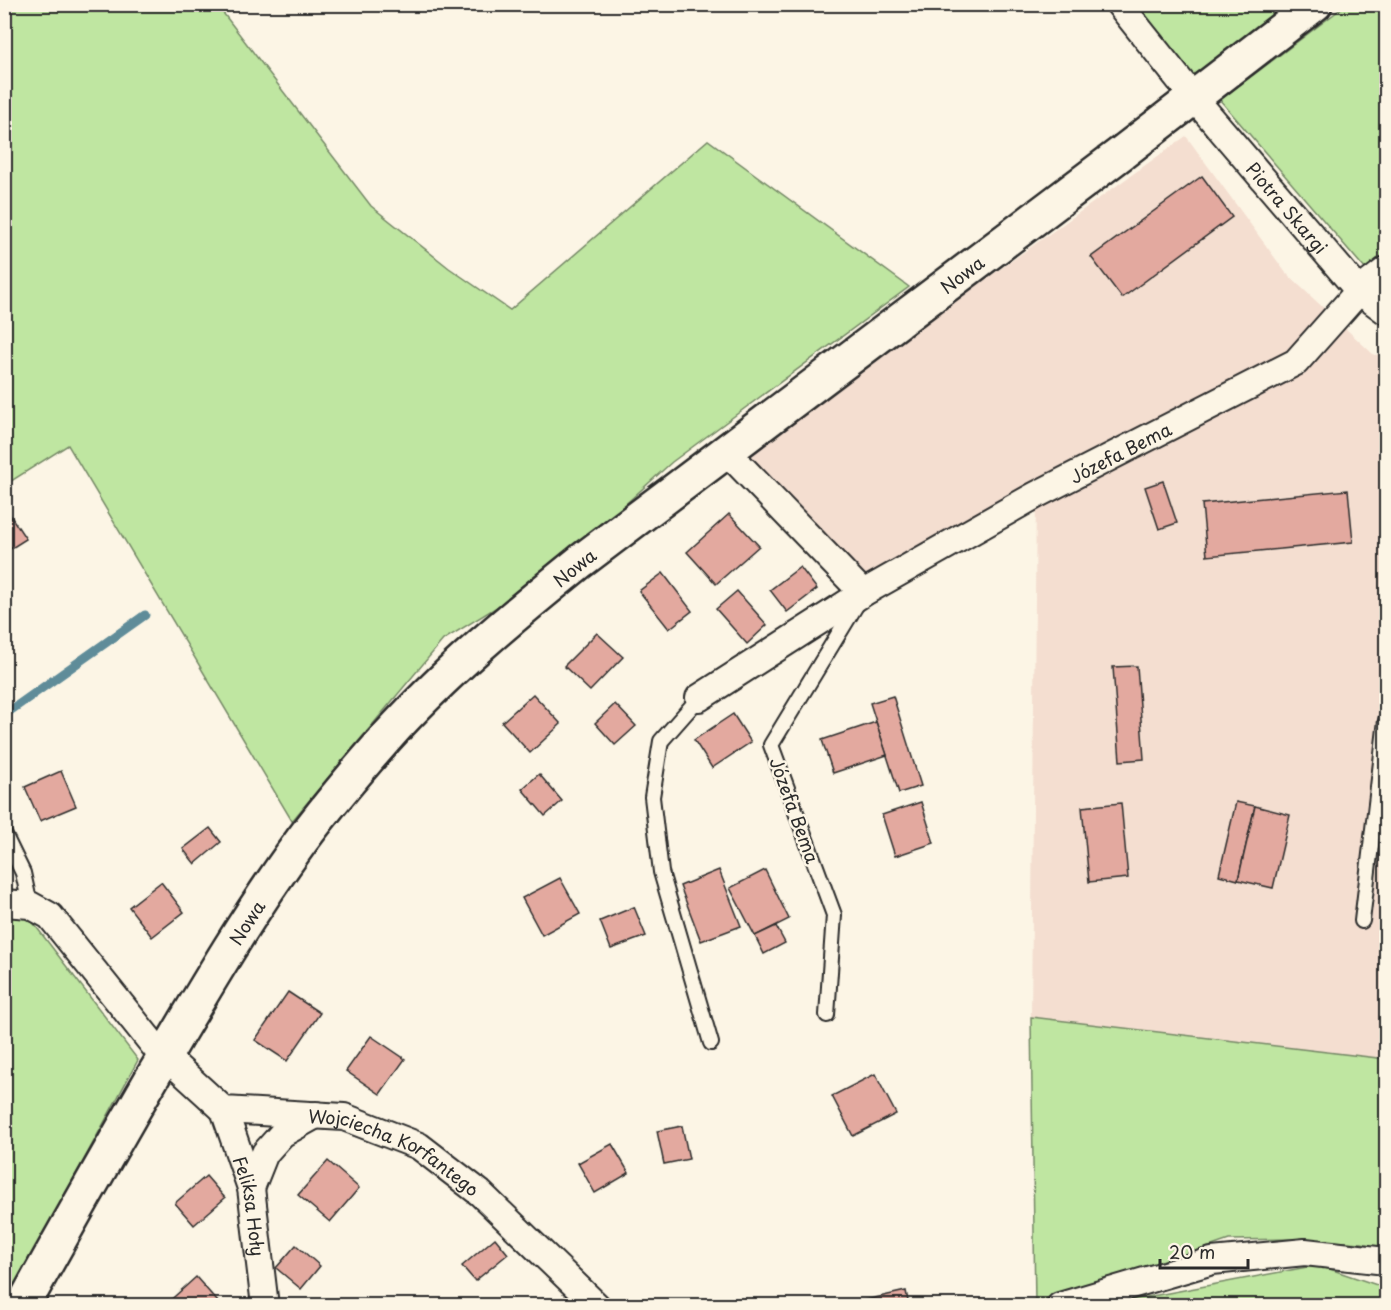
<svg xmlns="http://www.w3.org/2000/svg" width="1391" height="1310" font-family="'Playpen Sans',sans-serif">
<rect width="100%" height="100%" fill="#fcf5e5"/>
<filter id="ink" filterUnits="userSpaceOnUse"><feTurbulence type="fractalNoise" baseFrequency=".0167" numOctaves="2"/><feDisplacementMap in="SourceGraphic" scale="12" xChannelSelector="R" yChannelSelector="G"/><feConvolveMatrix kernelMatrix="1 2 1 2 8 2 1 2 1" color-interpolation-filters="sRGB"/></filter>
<g filter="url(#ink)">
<polygon fill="#f4ded0" points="1186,136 1286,273 1374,355 1386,353 1386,1059 1031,1017 1036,495 863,593 724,467"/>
<g fill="#bfe6a1" stroke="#758866" stroke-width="1.5">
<polygon points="4,5 217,5 371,206 449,268 510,310 708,140 909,287 672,462 544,578 443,640 292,821 68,445 5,485"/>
<polygon points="1133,5 1288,5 1188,79"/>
<polygon points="1346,5 1386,5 1386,253 1366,270 1220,100"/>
<polygon points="28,916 138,1060 5,1305 5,918"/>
<polygon points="1031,1017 1386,1059 1386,1250 1362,1243 1292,1239 1229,1240 1180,1257 1068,1290 1035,1304"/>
<polygon points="1318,1265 1386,1288 1386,1305 1099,1306"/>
</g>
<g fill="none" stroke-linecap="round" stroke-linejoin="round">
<polyline stroke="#5f8c99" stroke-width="9" points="4,715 145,615"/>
</g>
<g fill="#e3a99f" stroke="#2b2b2b" stroke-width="1.5">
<polygon points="1202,176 1232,217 1122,298 1091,257"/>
<polygon points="1163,481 1177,523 1159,529 1145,487"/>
<polygon points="1348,490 1353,542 1207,556 1202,504"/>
<polygon points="4,506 26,539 4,553"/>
<polygon points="729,514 759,546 716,584 687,552"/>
<polygon points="800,567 817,589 787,612 770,590"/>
<polygon points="663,573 692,611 669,629 639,591"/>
<polygon points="737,591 767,625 747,644 716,609"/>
<polygon points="597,633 623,657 590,691 564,666"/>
<polygon points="1137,666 1144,759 1120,761 1113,667"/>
<polygon points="533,694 561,724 530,753 502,722"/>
<polygon points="893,696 921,786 899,793 870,703"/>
<polygon points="615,704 636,726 615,745 595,723"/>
<polygon points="733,714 751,742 712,768 694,740"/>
<polygon points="876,722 887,755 833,773 822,740"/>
<polygon points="61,771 76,806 40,821 25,787"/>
<polygon points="539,774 562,801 545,816 522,789"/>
<polygon points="921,802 934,843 895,856 882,815"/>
<polygon points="1236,802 1255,806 1238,880 1219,875"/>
<polygon points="1121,803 1128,878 1089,882 1082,807"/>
<polygon points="1255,806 1290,815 1273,888 1238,880"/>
<polygon points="210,828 221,842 195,864 183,849"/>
<polygon points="719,870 741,926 701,941 680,886"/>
<polygon points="765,870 789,919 755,936 730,888"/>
<polygon points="560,878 580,914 542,935 522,898"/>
<polygon points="161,882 184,912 152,937 129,907"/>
<polygon points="634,907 646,936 611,949 600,921"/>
<polygon points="776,926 785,943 764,954 755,936"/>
<polygon points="288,992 320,1013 287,1061 255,1040"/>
<polygon points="371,1036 405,1059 380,1094 346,1071"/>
<polygon points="875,1074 896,1114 853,1136 832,1096"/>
<polygon points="682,1126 689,1159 664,1164 657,1131"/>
<polygon points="612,1144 629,1173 595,1193 578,1163"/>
<polygon points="328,1161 359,1188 330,1222 298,1195"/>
<polygon points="206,1176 225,1198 194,1225 175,1203"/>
<polygon points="495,1238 508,1254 475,1281 462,1266"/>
<polygon points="296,1245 320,1266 301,1289 276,1268"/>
<polygon points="196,1277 218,1302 214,1306 164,1306"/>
<polygon points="906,1291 909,1306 862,1306 861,1301"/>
</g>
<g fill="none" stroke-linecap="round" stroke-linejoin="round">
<defs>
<g id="lane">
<polyline points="699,698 661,741 652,797 661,872 711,1043"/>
<polyline points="4,834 23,873 30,905"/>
<polyline points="1362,921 1386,720"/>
<polyline points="827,1015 834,915 771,745 858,602"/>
</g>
<g id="street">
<path id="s1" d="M1119,4L1194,98L1359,291L1386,311"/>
<polyline points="727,452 863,593"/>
<path id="s2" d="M699,698L863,593L1036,495L1296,362L1359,291L1386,270"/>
<path id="s3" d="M4,903L30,905L50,916L164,1058L178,1068L224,1110L344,1117L419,1146L480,1193L597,1306"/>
<path id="s4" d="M224,1110L251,1188L265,1306"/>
<polyline points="251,1188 265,1153 282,1134 316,1115"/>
<polyline points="1060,1306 1212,1261 1305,1252 1386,1261"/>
</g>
<g id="secondary">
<path id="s5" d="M23,1306C66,1227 111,1149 156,1071C202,993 248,914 302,840C328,805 357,771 386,738C444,673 513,616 581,561L1123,152L1315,4"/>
</g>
</defs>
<use href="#lane" stroke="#2b2b2b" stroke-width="18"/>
<use href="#street" stroke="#2b2b2b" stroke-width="30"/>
<use href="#secondary" stroke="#2b2b2b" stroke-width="38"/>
<use href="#lane" stroke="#fcf5e5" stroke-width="14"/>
<use href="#street" stroke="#fcf5e5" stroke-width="26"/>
<use href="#secondary" stroke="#fcf5e5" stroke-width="33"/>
</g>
</g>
<g text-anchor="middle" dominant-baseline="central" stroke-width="5" stroke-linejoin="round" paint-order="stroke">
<g font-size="18" fill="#2b2b2b" stroke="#fcf5e5">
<text stroke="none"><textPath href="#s1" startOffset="264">Piotra Skargi</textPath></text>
<text stroke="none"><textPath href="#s5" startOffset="1416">Nowa</textPath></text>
<text stroke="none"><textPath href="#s2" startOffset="488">Józefa Bema</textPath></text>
<text stroke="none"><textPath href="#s5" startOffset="930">Nowa</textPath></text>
<text transform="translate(795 810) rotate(70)">Józefa Bema</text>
<text stroke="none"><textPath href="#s5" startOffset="444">Nowa</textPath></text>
<text stroke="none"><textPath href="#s3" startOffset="490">Wojciecha Korfantego</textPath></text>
<text stroke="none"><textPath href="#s4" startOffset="100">Feliksa Hoły</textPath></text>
</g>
</g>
<rect width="1391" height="1310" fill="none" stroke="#fcf5e5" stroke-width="24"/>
<rect x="12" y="12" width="1367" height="1286" fill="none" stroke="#2b2b2b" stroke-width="2" filter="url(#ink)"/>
<path d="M1160 1259v9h88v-9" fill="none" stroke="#2b2b2b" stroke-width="3"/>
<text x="1169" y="1259" font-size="18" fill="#2b2b2b" stroke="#fcf5e5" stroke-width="4.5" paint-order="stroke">20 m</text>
</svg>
